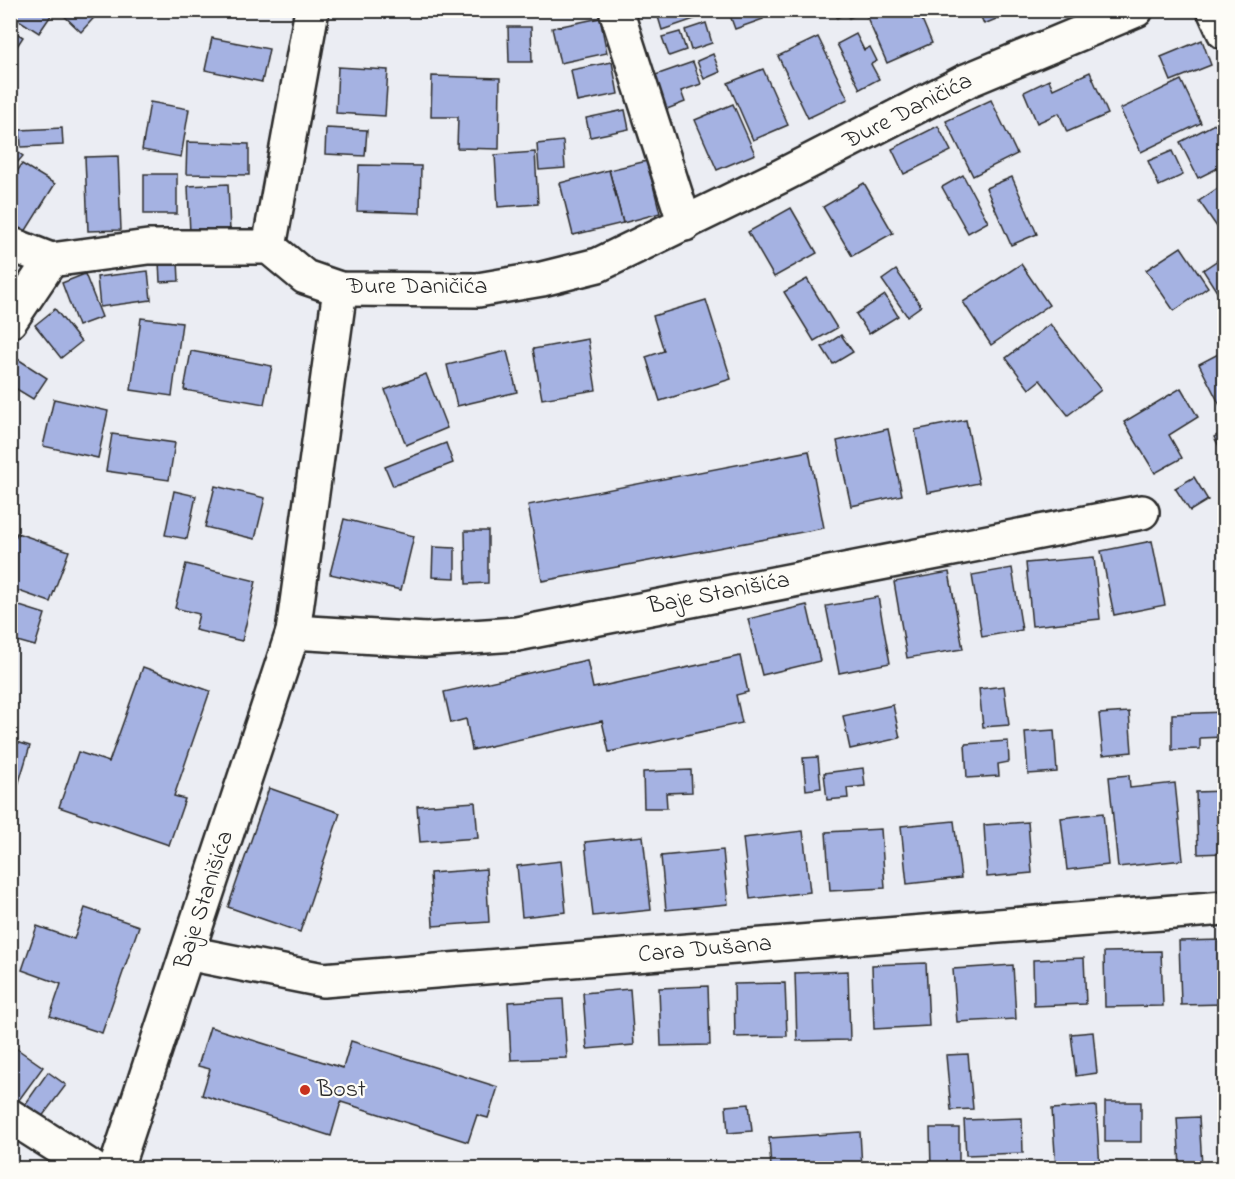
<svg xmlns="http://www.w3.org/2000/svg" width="1235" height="1179" font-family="'Indie Flower',sans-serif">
<rect width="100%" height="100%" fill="#ebedf3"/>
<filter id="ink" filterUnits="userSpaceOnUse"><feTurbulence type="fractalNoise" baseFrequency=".0167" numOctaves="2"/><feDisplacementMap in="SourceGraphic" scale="12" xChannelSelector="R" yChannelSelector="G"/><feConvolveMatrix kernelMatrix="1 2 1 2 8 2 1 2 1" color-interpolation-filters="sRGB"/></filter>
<g filter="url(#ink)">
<g fill="#a5b2e2" stroke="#2b2b2b" stroke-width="1.5">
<polygon points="14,10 53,10 54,11 39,33 11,15"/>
<polygon points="58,10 101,10 81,32"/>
<polygon points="656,10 698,10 700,17 662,30"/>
<polygon points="728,10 760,10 763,19 735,29"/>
<polygon points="834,10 861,10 862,12 849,18 846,13 837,18"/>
<polygon points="875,10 918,10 932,43 887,63 866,15"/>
<polygon points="978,10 1018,10 984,24"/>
<polygon points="600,18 607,53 560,63 552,28"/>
<polygon points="706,23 712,43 691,50 685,30"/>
<polygon points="508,27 531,27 532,62 509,62"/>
<polygon points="10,29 23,37 10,57"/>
<polygon points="680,32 686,50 669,56 662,37"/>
<polygon points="856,34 864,50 870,47 877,61 871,64 879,79 860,89 837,44"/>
<polygon points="818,37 848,99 808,118 778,56"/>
<polygon points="212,38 269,49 262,82 205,70"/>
<polygon points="1202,40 1211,65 1171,81 1161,57"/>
<polygon points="713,54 720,72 704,79 697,61"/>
<polygon points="612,62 618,94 577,102 571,70"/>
<polygon points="693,62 701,84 681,91 685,102 662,111 650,77"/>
<polygon points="338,67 388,70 385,116 336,113"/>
<polygon points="763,69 788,125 753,140 728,83"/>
<polygon points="1090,72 1108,114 1067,132 1059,113 1037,123 1024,92 1049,80 1053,89"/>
<polygon points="432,76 500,78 499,149 457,148 458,117 431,117"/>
<polygon points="1181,80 1201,123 1141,152 1120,109"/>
<polygon points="991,100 1017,154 973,176 946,121"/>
<polygon points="150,102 189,109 181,157 142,150"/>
<polygon points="733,104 755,154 717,170 695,120"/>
<polygon points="625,110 629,129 590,137 586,118"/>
<polygon points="1224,119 1224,165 1198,178 1180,142"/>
<polygon points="938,126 951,151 904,174 892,149"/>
<polygon points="62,128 63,145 21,147 20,130"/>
<polygon points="326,128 367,130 365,156 325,154"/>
<polygon points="563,141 565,168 539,170 537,144"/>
<polygon points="187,142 249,144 249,175 186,174"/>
<polygon points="10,147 23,156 10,171"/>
<polygon points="1172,151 1183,175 1159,186 1148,161"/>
<polygon points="535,152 538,204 498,207 495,155"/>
<polygon points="118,156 121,230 88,231 85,157"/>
<polygon points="647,161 660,213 623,223 609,170"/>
<polygon points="22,164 55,184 25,232 10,223 10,182"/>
<polygon points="359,165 421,166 420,213 357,211"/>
<polygon points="609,170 623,223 573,235 560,183"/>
<rect x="144" y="174" width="33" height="40"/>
<polygon points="963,175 988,222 968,233 942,187"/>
<polygon points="1012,177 1037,234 1011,245 986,188"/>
<polygon points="864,183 893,233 852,256 823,207"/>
<polygon points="228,184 230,232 190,234 188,186"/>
<polygon points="1224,184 1224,237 1199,201"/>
<polygon points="791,208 817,253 774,277 748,232"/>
<polygon points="1181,247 1208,287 1174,311 1146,270"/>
<polygon points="1224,256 1224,303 1203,270"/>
<polygon points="178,260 179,281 160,282 159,261"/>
<polygon points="1021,264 1049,305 991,345 963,302"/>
<polygon points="896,270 921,306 907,316 882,280"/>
<polygon points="148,271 151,300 100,307 97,277"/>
<polygon points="85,274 102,317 78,326 62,283"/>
<polygon points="807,279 837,328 814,341 784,292"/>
<polygon points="885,295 898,316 869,334 856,314"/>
<polygon points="706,300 731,379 660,401 646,357 664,351 653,316"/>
<polygon points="55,309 81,342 61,358 35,325"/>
<polygon points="141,318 182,323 172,396 131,390"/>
<polygon points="1050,324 1101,390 1068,415 1040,380 1029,389 1006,358"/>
<polygon points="841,335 853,352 833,364 822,347"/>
<polygon points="588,339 596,390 542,399 533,349"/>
<polygon points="191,351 272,366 264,404 184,390"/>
<polygon points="507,351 517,392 457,406 447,365"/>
<polygon points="1224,351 1224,413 1199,364"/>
<polygon points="10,354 47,378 33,399 10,385"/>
<polygon points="426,374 447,428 406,445 385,390"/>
<polygon points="1181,388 1198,417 1169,435 1182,458 1155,473 1124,422"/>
<polygon points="54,399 108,411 98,458 43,446"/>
<polygon points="966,420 979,483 927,493 915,430"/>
<polygon points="888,429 902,495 851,506 837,441"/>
<polygon points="1224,431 1224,455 1214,437"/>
<polygon points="112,434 175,443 169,480 106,471"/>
<polygon points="446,443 453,463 393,486 385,467"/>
<polygon points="809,451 824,528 542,581 528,505"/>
<polygon points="1194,477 1208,500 1190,511 1175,488"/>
<polygon points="215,486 265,498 255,539 205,527"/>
<polygon points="174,491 196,496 187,539 165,535"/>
<polygon points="344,519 414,536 401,590 330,574"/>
<polygon points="465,531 488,531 488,583 466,584"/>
<polygon points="17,533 69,551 50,602 10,588 10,550"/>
<polygon points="1152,541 1165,605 1114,615 1101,551"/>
<polygon points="433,547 455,548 455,578 432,577"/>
<polygon points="1094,557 1100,619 1032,626 1026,563"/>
<polygon points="186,564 256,581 242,641 195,630 199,614 175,608"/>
<polygon points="1012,568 1022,630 982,637 972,575"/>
<polygon points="949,572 963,649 907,658 894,582"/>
<polygon points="878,597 890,663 839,673 826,606"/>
<polygon points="10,603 45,614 35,646 10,639"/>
<polygon points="807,605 820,661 762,675 748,619"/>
<polygon points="740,656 748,692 736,695 742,723 609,752 602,721 472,750 466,719 451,723 444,692 587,660 593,688"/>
<polygon points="143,667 210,691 174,796 185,799 169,845 59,807 78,752 109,762"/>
<polygon points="1004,686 1009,725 983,727 979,689"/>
<polygon points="893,705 900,738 850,749 843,716"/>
<polygon points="1129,712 1132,752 1103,755 1099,714"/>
<polygon points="1224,712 1224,737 1200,738 1200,749 1172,750 1172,714"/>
<polygon points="1054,730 1057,772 1028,774 1025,732"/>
<polygon points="10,740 30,746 16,792 10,790"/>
<polygon points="1008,741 1009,762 998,764 999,776 967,778 965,744"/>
<polygon points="818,757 821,788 806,790 803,758"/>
<polygon points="863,768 865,786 847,788 848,798 827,800 824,773"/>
<polygon points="691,770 692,792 666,793 667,808 644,808 643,772"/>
<polygon points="1129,775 1130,788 1175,783 1183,860 1118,867 1109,777"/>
<polygon points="269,788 340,813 300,932 228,907"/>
<polygon points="1224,791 1224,853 1198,854 1196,792"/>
<polygon points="475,802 478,838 420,842 417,806"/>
<polygon points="1103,813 1108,865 1067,870 1061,818"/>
<polygon points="954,821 961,878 907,884 901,826"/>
<polygon points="1028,822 1032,873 987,877 984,825"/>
<polygon points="881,829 885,888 830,891 826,832"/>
<polygon points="803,831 810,892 750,899 743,838"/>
<polygon points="643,836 651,910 593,916 585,842"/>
<polygon points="723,850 728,904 666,910 661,856"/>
<polygon points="561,861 566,912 522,917 517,866"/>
<polygon points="486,869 489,922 433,926 430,873"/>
<polygon points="85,908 139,926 102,1033 50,1016 61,984 22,970 37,926 74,939"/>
<polygon points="1224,940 1224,1004 1181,1005 1179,941"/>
<polygon points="1161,951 1163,1006 1105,1007 1104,952"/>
<polygon points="1084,958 1086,1004 1034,1006 1033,960"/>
<polygon points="926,963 929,1026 874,1029 872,965"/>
<polygon points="1013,965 1016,1019 957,1022 953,969"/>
<polygon points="848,971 850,1040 797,1041 795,973"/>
<polygon points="785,983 787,1036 735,1037 734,984"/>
<polygon points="708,986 710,1045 661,1046 659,988"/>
<polygon points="630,989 634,1045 587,1049 583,993"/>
<polygon points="563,999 567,1058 511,1060 508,1002"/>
<polygon points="210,1027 343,1068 351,1041 498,1087 488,1118 477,1115 468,1142 341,1102 331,1136 202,1095 210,1069 198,1066"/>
<polygon points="1093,1032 1097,1073 1076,1076 1071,1034"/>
<polygon points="10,1044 43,1067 16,1104 10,1100"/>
<polygon points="968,1054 973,1109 951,1110 946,1055"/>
<polygon points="48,1072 66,1085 41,1118 24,1106"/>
<rect x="1105" y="1102" width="36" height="40"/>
<polygon points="749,1104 752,1131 728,1133 726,1106"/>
<polygon points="1096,1106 1100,1168 1056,1168 1052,1109"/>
<polygon points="1199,1117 1202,1166 1180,1167 1177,1118"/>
<polygon points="1022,1118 1023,1153 966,1155 964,1120"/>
<polygon points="930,1128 959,1128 959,1168 931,1168"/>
<polygon points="860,1132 862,1168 771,1168 769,1138"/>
</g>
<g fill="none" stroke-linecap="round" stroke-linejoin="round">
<defs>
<g id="minor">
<polyline points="616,10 685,224"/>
<polyline points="1214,10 1224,32"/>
<polyline points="10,244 51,260 148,247 269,247 305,277 340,289 478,290 542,279 598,265 781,176 966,81 1136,10"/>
<polyline points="269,247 312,10"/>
<polyline points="10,321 51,260"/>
<polyline points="293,632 426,640 517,634 1142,512"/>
<polyline points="187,953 323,980 1224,908"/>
<polyline points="10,1116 92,1168"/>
<polyline points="116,1168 293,632 340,289"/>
</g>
</defs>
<use href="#minor" stroke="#2b2b2b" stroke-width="38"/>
<use href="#minor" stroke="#fdfcf7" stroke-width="33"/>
</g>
</g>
<circle fill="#c8321e" stroke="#fdfcf7" stroke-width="2" cx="305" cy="1090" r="6"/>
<g text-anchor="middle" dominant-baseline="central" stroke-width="4.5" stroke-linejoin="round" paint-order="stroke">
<g font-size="24" fill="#2b2b2b" stroke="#fdfcf7">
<text transform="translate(908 112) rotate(-27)">Đure Daničića</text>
<text x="417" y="287">Đure Daničića</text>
<text transform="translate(719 594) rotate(-11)">Baje Stanišića</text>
<text transform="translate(205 900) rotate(-72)">Baje Stanišića</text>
<text transform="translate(705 950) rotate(-5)">Cara Dušana</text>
</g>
<g font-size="24" fill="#2b2b2b" stroke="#fdfcf7" text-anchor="start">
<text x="317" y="1090">Bost</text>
</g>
</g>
<rect width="1235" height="1179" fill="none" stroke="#fdfcf7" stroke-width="36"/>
<rect x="18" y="18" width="1199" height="1143" fill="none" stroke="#2b2b2b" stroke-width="2" filter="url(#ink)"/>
</svg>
